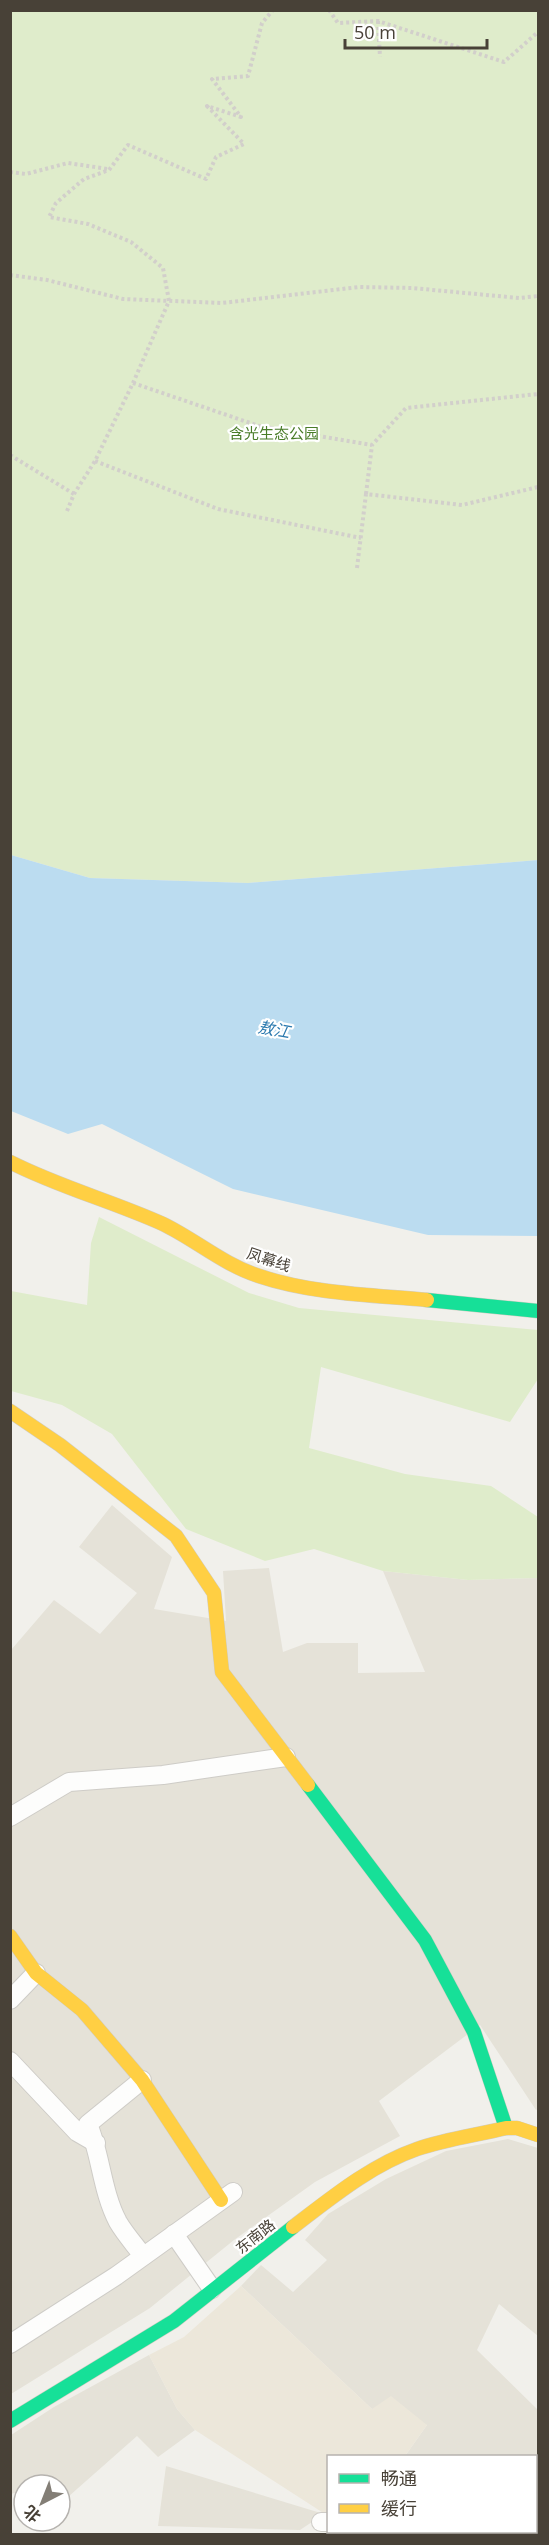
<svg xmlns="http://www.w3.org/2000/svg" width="549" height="2545" font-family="'Open Sans','Noto Sans SC',sans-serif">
<rect width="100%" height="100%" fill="#f1f0eb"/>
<g fill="#e5e2d8">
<polygon points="112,1505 172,1557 154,1609 226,1621 223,1571 269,1568 283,1652 307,1643 358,1643 358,1673 425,1672 383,1571 468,1580 538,1578 538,2109 536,2110 480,2025 379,2101 400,2136 315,2182 234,2240 150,2308 11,2394 11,1650 54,1600 100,1634 137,1593 79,1547"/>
<polygon points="508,2139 538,2148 538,2336 499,2304 477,2350 538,2410 538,2509 536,2509 536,2456 405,2456 427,2425 372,2409 241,2286 261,2265 293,2292 327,2260 305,2240 328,2214 386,2179 446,2151"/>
<polygon points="149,2355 177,2409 195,2430 158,2457 137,2436 60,2504 60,2485 24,2485 24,2496 21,2491 11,2494 11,2435 54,2407"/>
<polygon points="166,2466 324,2514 300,2530 158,2526"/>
</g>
<polygon fill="#ece7da" points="241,2286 372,2409 391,2396 427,2425 405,2456 328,2456 328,2516 195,2430 177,2409 149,2355 184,2337"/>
<g fill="#dfeccb">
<polygon points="10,11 538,11 538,860 248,883 90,878 11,855"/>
<polygon points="99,1217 249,1293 299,1308 538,1330 538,1379 510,1422 321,1367 309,1448 405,1474 491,1486 538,1517 538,1578 468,1580 383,1571 314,1549 265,1561 186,1529 112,1434 62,1405 11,1391 11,1291 87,1305 91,1243"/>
</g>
<polygon fill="#bbdcf0" points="11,855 90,878 248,883 538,860 538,1236 428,1235 233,1189 102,1124 68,1134 11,1111"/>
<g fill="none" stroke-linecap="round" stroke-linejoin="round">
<defs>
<g id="street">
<polyline points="10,1817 69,1782 163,1775 286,1757"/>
<polyline points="10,2000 36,1973"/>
<polyline points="10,2061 77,2132 96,2143"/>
<path d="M142,2080L88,2124C101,2155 102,2192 118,2222C125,2234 135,2245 143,2256"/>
<polyline points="174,2234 212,2289"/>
<polyline points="10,2344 116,2276 233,2192"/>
<polyline points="321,2522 328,2522"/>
<polyline points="536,2522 538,2521"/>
<polyline points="377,2532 381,2534"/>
<polyline points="514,2534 517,2532"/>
</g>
<g id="fast">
<polyline points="427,1300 538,1311"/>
<polyline points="308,1785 425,1940 474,2032 506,2128"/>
<polyline points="10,2421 174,2321 293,2227"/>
</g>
<g id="slow">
<path d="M10,1162C59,1187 112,1201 163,1224C196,1240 224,1265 259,1276C313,1294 372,1295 427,1300"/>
<polyline points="10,1411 60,1445 176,1536 214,1593 222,1672 308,1785"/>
<polyline points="10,1936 36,1973 82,2010 142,2080 221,2200"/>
<path d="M293,2227C331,2198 371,2165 417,2149C445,2139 477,2135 506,2128H517L538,2135"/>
</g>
</defs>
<use href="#street" stroke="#ceccc7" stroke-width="20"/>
<use href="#fast" stroke="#d1cdc2" stroke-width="15"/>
<use href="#slow" stroke="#d1cdc2" stroke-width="15"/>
<g stroke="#d2cfcb" stroke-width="4" stroke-dasharray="3 3" stroke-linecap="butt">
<polyline points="329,10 338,23 378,21 504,62 538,32"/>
<polyline points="378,21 380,57"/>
<polyline points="10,172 26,174 68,163 108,169"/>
<polyline points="10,275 47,280 123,299 222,303 359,287 412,288 519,298 538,296"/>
<polyline points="133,383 259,426 372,445"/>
<polyline points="10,455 74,494"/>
<polyline points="95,461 218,509 361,538"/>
<polyline points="366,494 372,445 406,408 538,394"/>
<polyline points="67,511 74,494 95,461 133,383 169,301 163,268 131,242 88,224 49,217 56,203 84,179 109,170 128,145 206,179 216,157 244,144 207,106 241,117 212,79 248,76 262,23 273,10"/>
<polyline points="357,568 366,494 462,505 538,487"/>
</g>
<use href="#street" stroke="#fdfdfc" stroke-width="18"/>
<use href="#fast" stroke="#16e098" stroke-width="14"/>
<use href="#slow" stroke="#ffcf43" stroke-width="14"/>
</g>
<g text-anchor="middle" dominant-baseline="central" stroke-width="4.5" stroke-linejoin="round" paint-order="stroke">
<g font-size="15" fill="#497c28" stroke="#fff">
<text x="274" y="433">含光生态公园</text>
</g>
<g font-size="15" fill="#484137" stroke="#fff">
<text transform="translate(269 1259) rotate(18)">凤幕线</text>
<text transform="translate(255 2236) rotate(-38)">东南路</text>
</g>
<g font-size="16" font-style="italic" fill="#2c7aaf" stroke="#fff">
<text transform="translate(274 1029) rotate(10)">敖江</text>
</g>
</g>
<rect width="549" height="2545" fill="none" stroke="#484137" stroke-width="24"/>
<rect x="327" y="2455" width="210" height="78" fill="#ffffff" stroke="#b6b3af" stroke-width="1.5"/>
<rect x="339" y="2474" width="30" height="9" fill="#16e098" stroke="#b6b3af" stroke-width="1.5"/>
<text x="381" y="2485" font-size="18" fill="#484137">畅通</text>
<rect x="339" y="2504" width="30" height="9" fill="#ffcf43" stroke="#b6b3af" stroke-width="1.5"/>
<text x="381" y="2515" font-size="18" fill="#484137">缓行</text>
<g transform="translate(42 2503) rotate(222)"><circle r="28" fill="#ffffff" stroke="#b6b3af" stroke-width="1.5"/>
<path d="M0-4.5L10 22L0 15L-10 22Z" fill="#837e76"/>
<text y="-9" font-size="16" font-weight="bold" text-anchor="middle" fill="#484137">北</text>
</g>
<path d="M345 39v9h142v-9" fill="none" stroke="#484137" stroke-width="3"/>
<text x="354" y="39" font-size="18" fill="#484137" stroke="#ffffff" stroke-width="4.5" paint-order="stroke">50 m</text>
</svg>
